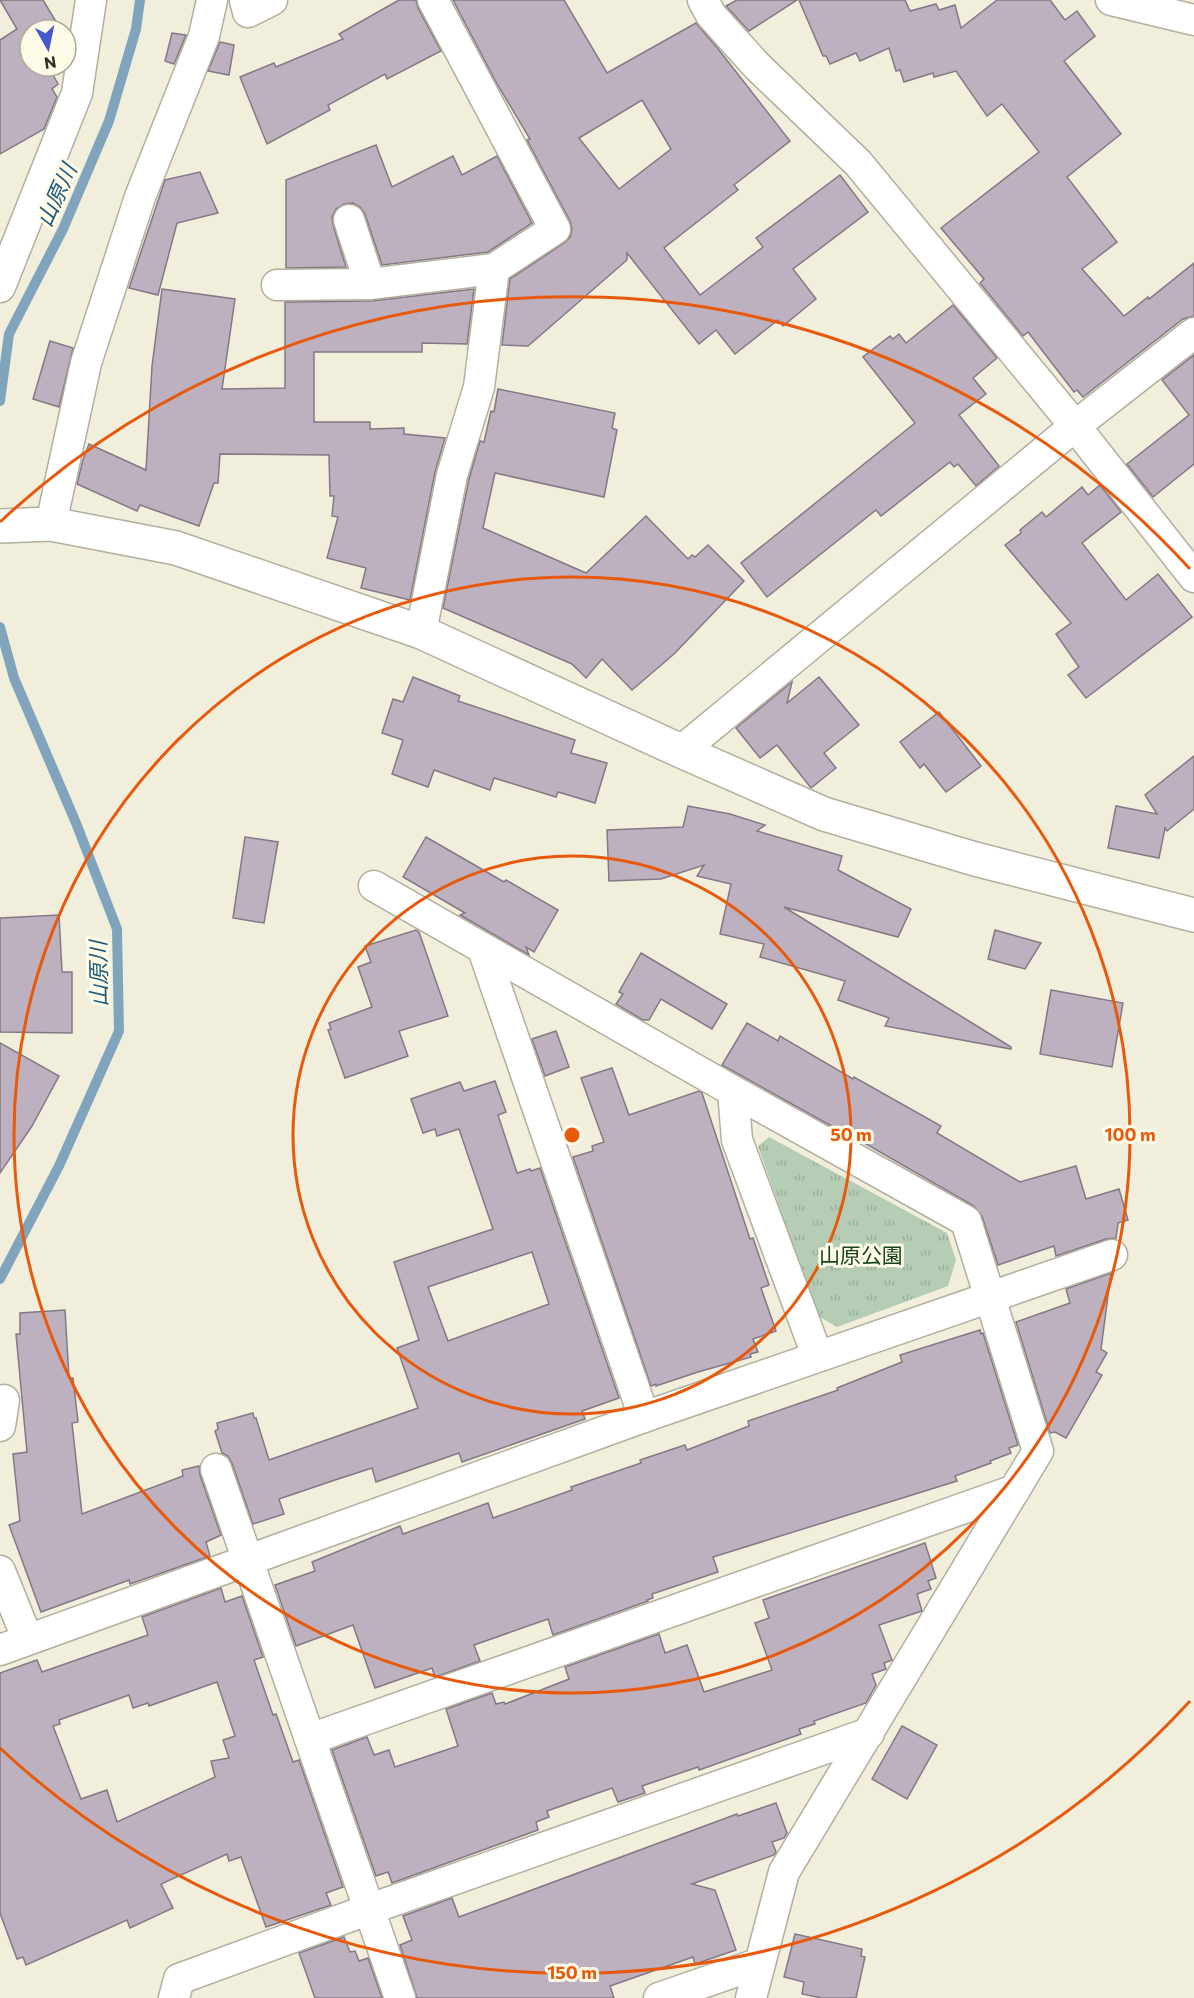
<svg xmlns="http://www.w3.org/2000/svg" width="1194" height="1998" font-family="Commissioner,'Noto Sans JP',sans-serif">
<defs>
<pattern id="park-tufts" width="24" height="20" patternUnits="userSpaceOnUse" patternTransform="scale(1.5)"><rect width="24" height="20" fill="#b4cdb4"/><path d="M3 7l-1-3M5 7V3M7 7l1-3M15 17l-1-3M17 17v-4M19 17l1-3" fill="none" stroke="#9bb09b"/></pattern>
</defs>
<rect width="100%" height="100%" fill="#f1eedc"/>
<polygon fill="url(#park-tufts)" points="769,1137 947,1233 956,1260 948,1286 837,1327 818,1316 758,1146"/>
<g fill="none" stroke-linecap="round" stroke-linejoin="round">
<g stroke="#81a4bd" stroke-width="10">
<polyline points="0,401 9,334 63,229 109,121 136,29 140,0"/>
<polyline points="0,627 14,678 76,823 117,929 119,1031 59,1166 0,1279"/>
</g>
</g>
<g fill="#beb1bf" stroke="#847885" stroke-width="1.5" fill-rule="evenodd">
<polygon points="0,0 43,0 61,30 27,30 30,35 30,66 48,66 58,84 52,89 57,97 44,129 0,154 0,40 17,29"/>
<polygon points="399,0 416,0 418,8 441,51 387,79 385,74 328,105 330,110 267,144 240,77 274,63 276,67 343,39 339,34"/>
<path d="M453,0H564L607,73L696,23L719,50L790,141L734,185L738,190L664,248L700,295L763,247L756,238L840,175L868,212L793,269L816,299L783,326L778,320L735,354L716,330L699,344L627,253V260L528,346L502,345L510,279L564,243L570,237L572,229L570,221L527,140L530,139L496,82ZM642,100L671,149L619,189L579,138Z"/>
<polygon points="737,0 797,0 749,31 726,6"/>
<polygon points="799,0 905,0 910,11 936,4 939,10 955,5 961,28 997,0 1050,0 1065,20 1077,11 1095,36 1064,61 1121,134 1067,177 1117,242 1082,269 1124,316 1148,297 1149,299 1194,263 1194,316 1183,319 1083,397 1077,390 1074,392 1028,332 1023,336 980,283 984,279 941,228 1039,152 1002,104 987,116 956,71 934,77 933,73 904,82 900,70 896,71 889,48 860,61 856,53 830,64 826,56 823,56"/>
<polygon points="172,33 186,35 174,64 165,61"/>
<polygon points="220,42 234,45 229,75 208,71"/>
<polygon points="376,145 392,187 453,156 462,175 497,156 532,223 488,252 382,265 365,214 360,207 353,203 344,204 336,209 332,217 333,225 346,267 286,268 286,180"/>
<polygon points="200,172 218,213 177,223 158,295 129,288 165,180"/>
<polygon points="162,289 235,299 222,389 285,388 285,302 372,301 474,289 467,344 422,343 422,352 314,352 314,422 370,422 370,429 404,428 404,434 445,438 435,472 410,600 361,588 366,568 327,558 338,517 332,516 334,496 330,496 329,455 220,454 218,483 214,483 199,526 140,505 137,511 77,484 83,460 89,444 146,470 152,366"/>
<polygon points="953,305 997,358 973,378 986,394 959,415 999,466 976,486 958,464 954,467 950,462 881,516 876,510 767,597 741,563 915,423 863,357 890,336 893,339 899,334 906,343"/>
<polygon points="50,341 73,348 59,407 33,399"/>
<polygon points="1194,355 1194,464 1153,497 1127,464 1189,415 1162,380"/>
<polygon points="498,389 615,413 612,428 617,430 604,497 495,473 483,528 586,573 646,516 688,559 692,555 695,557 708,545 744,581 674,654 632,690 602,659 586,678 572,664 443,608 469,479 480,441 484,442 491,411 494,412"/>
<polygon points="1100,485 1121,512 1082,543 1126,600 1158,574 1192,617 1086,698 1068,675 1079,667 1056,634 1071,623 1005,545 1021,533 1020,530 1042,512 1046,517 1082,487 1088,495"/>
<polygon points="413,677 460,696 458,701 575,740 571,753 607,763 595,803 558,792 556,797 494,778 490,790 434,770 428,787 392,774 403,740 382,733 393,699 403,702"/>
<polygon points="819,677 859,725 824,753 836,768 811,788 777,745 760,758 736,728 792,682 787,703"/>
<polygon points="939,712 981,766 946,792 924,764 920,768 900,742"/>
<polygon points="1194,756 1194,809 1167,831 1165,828 1159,858 1108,848 1116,806 1157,814 1145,795"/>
<polygon points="688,806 730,814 765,825 757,831 842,856 838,870 911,909 898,937 784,907 1011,1047 1011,1049 885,1026 889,1018 838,1000 845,981 760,957 764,944 720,934 731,884 697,876 704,865 661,879 609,881 607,830 683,827"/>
<polygon points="245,837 278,842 264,923 233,918"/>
<polygon points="426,837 504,882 506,880 558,910 534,952 526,947 529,955 460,915 465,913 403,877"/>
<polygon points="59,915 62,972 72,972 72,1033 0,1032 0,918"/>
<polygon points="416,930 419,932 448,1016 399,1031 408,1056 345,1078 328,1030 331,1029 329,1023 372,1007 358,967 371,962 365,946"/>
<polygon points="995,930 1041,943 1025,969 988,959"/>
<polygon points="641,953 727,1004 712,1029 661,999 649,1020 643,1020 616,1004 623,994 619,992"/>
<polygon points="1051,990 1123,1003 1112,1067 1040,1054"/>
<polygon points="747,1023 778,1041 780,1036 853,1079 854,1077 941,1126 937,1133 1020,1182 1076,1166 1086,1199 1119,1189 1128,1220 1118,1223 1116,1238 1106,1239 1056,1256 1054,1246 998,1265 982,1216 974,1206 854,1137 853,1138 722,1065"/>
<polygon points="556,1031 569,1067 545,1076 532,1039"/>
<polygon points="0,1043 59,1076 32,1126 0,1173"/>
<polygon points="612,1068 629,1115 699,1091 702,1093 750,1239 753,1238 769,1285 761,1288 776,1331 753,1339 758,1352 750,1354 751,1357 698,1372 656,1386 656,1384 651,1386 573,1157 593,1151 592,1146 604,1142 581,1078"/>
<path d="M495,1081L506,1112L498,1115L517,1173L530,1169L531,1171L540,1168L619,1398L582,1411L585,1419L462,1462L459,1453L376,1482L372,1468L335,1480L279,1499L284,1514L253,1524L232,1463L228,1456L222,1453L215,1431L218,1429L217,1423L253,1413L254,1418H256L269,1460L418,1408L397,1348L419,1340L394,1262L493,1229L459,1129L437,1136L435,1129L423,1133L411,1099L460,1082L464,1091ZM532,1252L549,1304L448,1341L428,1287Z"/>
<polygon points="1111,1273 1101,1349 1107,1353 1096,1372 1102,1375 1066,1438 1055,1432 1050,1433 1016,1322 1070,1303 1066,1289"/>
<polygon points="65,1310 69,1378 73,1378 78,1422 72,1423 82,1514 183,1476 182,1470 199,1466 200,1475 221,1535 206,1542 210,1556 130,1584 129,1580 41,1612 9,1525 20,1521 13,1454 27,1452 16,1334 20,1334 20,1313"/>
<polygon points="980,1330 981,1334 983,1333 1018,1445 1009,1448 1011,1453 990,1461 991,1463 955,1476 957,1481 713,1557 718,1572 652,1594 653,1598 647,1600 648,1601 553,1635 548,1619 474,1645 480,1661 435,1677 432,1668 375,1688 353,1625 296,1646 275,1585 315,1571 312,1562 400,1526 403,1534 488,1503 493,1518 572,1490 571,1487 641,1463 640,1460 685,1445 687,1450 749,1426 748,1421 838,1390 837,1388 902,1362 900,1355"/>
<polygon points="925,1543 936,1578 928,1581 931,1589 917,1594 922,1611 879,1625 892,1660 884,1663 886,1669 872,1674 876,1685 866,1703 814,1721 815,1724 799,1729 801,1734 699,1770 698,1767 642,1786 645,1793 618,1802 612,1788 547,1811 549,1817 536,1822 538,1830 392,1883 388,1872 376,1876 332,1750 367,1737 374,1755 389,1750 395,1767 458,1746 446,1709 492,1693 496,1704 504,1702 505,1704 569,1679 565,1667 659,1634 665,1653 687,1645 704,1692 772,1670 755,1623 769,1618 763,1600"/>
<path d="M221,1588L225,1602L242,1596L263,1657L254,1660L273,1715L276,1714L293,1762L299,1760L343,1887L326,1893L331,1905L266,1927L241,1857L229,1861L227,1854L161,1884L173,1908L130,1928L127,1920L26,1965L23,1957L17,1959L0,1913V1673L37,1660L42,1672L148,1635L142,1617ZM217,1682L235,1736L223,1740L229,1758L211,1761L215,1777L117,1822L107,1790L81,1799L53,1726L60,1724L59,1720L129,1695L133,1708L148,1703L149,1706Z"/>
<polygon points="902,1726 937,1745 907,1799 872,1779"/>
<polygon points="776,1803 787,1833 784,1838 772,1842 776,1852 774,1855 692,1884 715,1890 736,1950 695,1964 693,1957 610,1986 614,1998 417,1998 400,1945 412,1940 403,1916 452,1898 459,1917 737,1814 738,1816"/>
<polygon points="795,1934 862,1949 861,1956 865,1957 856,1998 822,1998 802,1994 804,1982 784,1977"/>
<polygon points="344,1937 350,1952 355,1951 359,1961 368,1958 382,1998 315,1998 299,1953"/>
</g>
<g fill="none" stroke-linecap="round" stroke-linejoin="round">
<defs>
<g id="street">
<polyline points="245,0 248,12 272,0"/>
<polyline points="703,0 711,15 757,66 858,163 1075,426 1194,577"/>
<polyline points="1111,0 1194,20"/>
<polyline points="349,220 370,284"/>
<polyline points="277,285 370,284 494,269"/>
<polyline points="0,287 77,93 91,0"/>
<polyline points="51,524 86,363 140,197 204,36 212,0"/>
<polyline points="421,632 452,475 479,387 494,269 555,229 433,0"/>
<polyline points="681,751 1075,426 1194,333"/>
<polyline points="374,886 733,1091 966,1221 1038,1451 784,1872 751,1998"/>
<polyline points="483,949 644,1417"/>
<polyline points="733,1091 737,1140 817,1355"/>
<polyline points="0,1426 4,1400"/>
<polyline points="216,1469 400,1998"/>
<polyline points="0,1571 27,1638"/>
<polyline points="0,1650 644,1417 1112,1255"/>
<polyline points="310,1739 1015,1490"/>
<polyline points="174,1998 179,1979 370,1909 869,1733"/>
<polyline points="659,1998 760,1963"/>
</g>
<polyline id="secondary" points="0,526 51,524 176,548 421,632 681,751 824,814 975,859 1194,915"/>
</defs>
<use href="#street" stroke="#b2af9e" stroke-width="33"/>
<use href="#secondary" stroke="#b2af9e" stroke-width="36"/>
<use href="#street" stroke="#fff" stroke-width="30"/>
<use href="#secondary" stroke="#fff" stroke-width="33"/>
</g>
<g fill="none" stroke="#e8590c" stroke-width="3">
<circle cx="572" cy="1135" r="279"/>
<circle cx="572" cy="1135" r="558"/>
<path d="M1190 1701A838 838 0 0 1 0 1748M0 522A838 838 0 0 1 1190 569"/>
</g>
<g text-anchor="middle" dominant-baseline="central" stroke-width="6" stroke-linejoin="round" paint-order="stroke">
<g font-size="21" fill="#18441c" stroke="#fefce9">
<text x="861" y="1254">山原公園</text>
</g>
<g font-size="22" font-style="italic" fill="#205b7e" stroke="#fefce9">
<text transform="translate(56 195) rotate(-66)">山原川</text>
<text transform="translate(98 974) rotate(-91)">山原川</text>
</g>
</g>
<circle cx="572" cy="1135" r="9" fill="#e8590c" stroke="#fefce9" stroke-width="3"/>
<g font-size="18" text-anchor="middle" font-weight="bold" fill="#e8590c" stroke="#fefce9" stroke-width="6" stroke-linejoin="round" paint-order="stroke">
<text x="851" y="1141">50 m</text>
<text x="1130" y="1141">100 m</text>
<text x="572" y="1979">150 m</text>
</g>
<g transform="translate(48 48) rotate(171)"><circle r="28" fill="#fefce9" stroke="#acaa9c" stroke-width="1.5"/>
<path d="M0-4.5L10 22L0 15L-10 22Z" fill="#4659cd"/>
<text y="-9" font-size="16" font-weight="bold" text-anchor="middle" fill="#302f28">N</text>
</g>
</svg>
